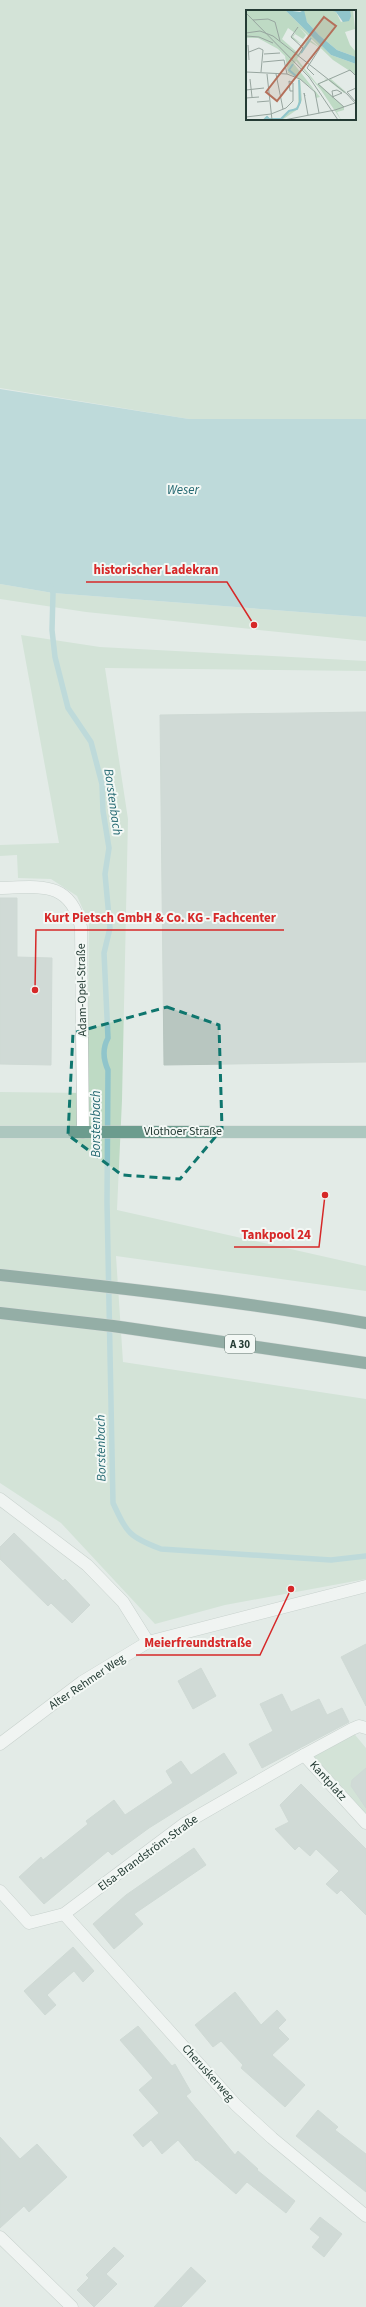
<svg xmlns="http://www.w3.org/2000/svg" width="366" height="2307" font-family="'Source Sans 3',sans-serif">
<rect width="100%" height="100%" fill="#e3ebe7"/>
<g fill="#bedac4" fill-rule="evenodd">
<path d="M0,0H366V419H189L0,388ZM247,11H355V119H247Z"/>
<polygon points="0,584 53,593 366,617 366,641 86,612 0,599"/>
<polygon points="21,635 100,647 366,661 366,671 105,668 128,819 122,1100 117,1210 366,1266 366,1291 116,1256 123,1362 366,1399 366,1579 225,1605 155,1624 61,1523 0,1483 0,1092 87,1093 89,923 77,896 51,879 18,878 17,855 0,856 0,845 59,843"/>
<polygon points="351,1730 366,1748 366,1822 304,1755"/>
</g>
<polygon fill="#90c5cb" points="0,389 189,419 366,419 366,617 53,593 0,584"/>
<g fill="none" stroke-linecap="round" stroke-linejoin="round">
<path stroke="#90c5cb" stroke-width="5.5" d="M51,586L53,593L52,630L55,657L68,708L91,742L102,784L103,811L109,848L105,874L110,928L104,953L108,1038C102,1049 103,1059 108,1070L107,1202L113,1503C127,1533 129,1537 161,1549L331,1560L366,1556"/>
</g>
<g fill="#b8c6c0" stroke="#b6c4be">
<polygon points="366,712 366,1062 164,1065 160,715"/>
<polygon points="0,898 17,898 17,957 52,958 51,1065 0,1064"/>
<polygon points="14,1533 63,1581 65,1579 90,1605 72,1623 51,1603 48,1606 0,1559 0,1547"/>
<polygon points="366,1644 366,1706 341,1657"/>
<polygon points="201,1668 216,1696 193,1709 178,1681"/>
<polygon points="282,1694 291,1712 319,1699 327,1715 342,1708 349,1722 262,1768 249,1744 273,1731 260,1704"/>
<polygon points="224,1753 237,1773 149,1828 112,1855 108,1851 44,1904 19,1877 41,1857 43,1860 88,1824 86,1821 114,1800 125,1815 173,1783 166,1771 181,1761 191,1775"/>
<polygon points="366,1768 366,1808 351,1786 352,1780"/>
<polygon points="301,1784 366,1849 366,1915 341,1890 337,1894 326,1884 339,1871 316,1849 310,1856 299,1846 295,1850 275,1829 289,1822 280,1805"/>
<polygon points="194,1848 206,1865 134,1914 143,1924 114,1949 93,1924 126,1895"/>
<polygon points="73,1947 94,1971 83,1982 74,1971 60,1983 47,1995 56,2005 45,2015 24,1991"/>
<polygon points="235,1992 261,2025 277,2010 286,2020 278,2028 289,2039 272,2055 305,2085 285,2107 241,2068 243,2065 221,2041 213,2047 195,2025"/>
<polygon points="138,2026 172,2066 175,2064 191,2092 186,2096 235,2155 238,2151 258,2169 257,2170 295,2201 286,2213 247,2182 236,2194 197,2160 196,2161 178,2140 162,2154 151,2140 143,2147 133,2135 159,2113 139,2090 153,2078 120,2040"/>
<polygon points="318,2110 338,2127 335,2130 366,2154 366,2192 296,2136"/>
<polygon points="0,2137 20,2159 37,2144 67,2177 29,2212 24,2206 0,2228"/>
<polygon points="320,2217 342,2234 324,2257 312,2247 320,2237 310,2229"/>
<polygon points="114,2247 124,2256 106,2274 117,2284 94,2307 77,2290 89,2278 86,2275"/>
<polygon points="191,2267 206,2281 181,2307 154,2307"/>
</g>
<g fill="none" stroke-linecap="round" stroke-linejoin="round">
<defs>
<g id="minor">
<path d="M0,888C40,887 70,880 81,927L83,1132"/>
<polyline points="0,1499 87,1565 123,1602 148,1642"/>
<polyline points="366,1728 359,1726 352,1729 304,1755 366,1823"/>
<polyline points="0,1744 82,1682 148,1642 366,1586"/>
<polyline points="0,1891 29,1923 64,1914 184,1824 304,1755"/>
<polyline points="64,1914 236,2105 272,2138 366,2216"/>
<polyline points="0,2237 72,2307"/>
</g>
<polyline id="major" points="0,1132 366,1132"/>
<g id="highway">
<path d="M0,1275C122,1288 245,1302 366,1323"/>
<polyline points="0,1313 113,1326 366,1363"/>
</g>
</defs>
<use href="#minor" stroke="#a6b3ae" stroke-width="13"/>
<use href="#major" stroke="#c2c8c6" stroke-width="13"/>
<use href="#highway" stroke="#c2c8c6" stroke-width="13"/>
<use href="#minor" stroke="#fff" stroke-width="12"/>
<use href="#major" stroke="#6c9c8e" stroke-width="12"/>
<use href="#highway" stroke="#336458" stroke-width="12"/>
</g>
<path d="M0 0H366V2307H0ZM167,1007L219,1025L222,1129L180,1179L122,1175L68,1135L73,1033Z" fill="#e3ebe7" fill-opacity=".55" fill-rule="evenodd"/>
<path fill="none" stroke="#0f766e" stroke-width="3" stroke-dasharray="8 5" stroke-linejoin="round" d="M167,1007L219,1025L222,1129L180,1179L122,1175L68,1135L73,1033Z"/>
<g text-anchor="middle" dominant-baseline="central" stroke-width="4" stroke-linejoin="round" paint-order="stroke">
<rect fill="#f3f8f5" stroke="#62746e" stroke-width="1" x="225" y="1335" width="30" height="18" rx="3"/>
<g font-size="11" font-weight="bold" fill="#243b34">
<text x="240" y="1344">A 30</text>
</g>
<g font-size="12" fill="#243b34" stroke="#f3f8f5">
<text transform="translate(82 990) rotate(-91)">Adam-Opel-Straße</text>
<text x="183" y="1131">Vlothoer Straße</text>
<text transform="translate(87 1682) rotate(-34)">Alter Rehmer Weg</text>
<text transform="translate(328 1781) rotate(48)">Kantplatz</text>
<text transform="translate(148 1853) rotate(-36)">Elsa-Brandström-Straße</text>
<text transform="translate(208 2073) rotate(48)">Cheruskerweg</text>
</g>
<g font-size="13" font-style="italic" fill="#246871" stroke="#f3f8f5">
<text x="183" y="490">Weser</text>
<text transform="translate(113 802) rotate(82)">Borstenbach</text>
<text transform="translate(96 1124) rotate(-90)">Borstenbach</text>
<text transform="translate(101 1448) rotate(-91)">Borstenbach</text>
</g>
</g>
<g transform="translate(246 10)">
<rect width="110" height="110" fill="#e3ebe7"/>
<path d="M0,0H39L85,45L110,54V65L87,50L53,17L60,25L57,29L49,24L47,27L58,36L62,28L74,38L64,32L51,49L71,74L80,70L78,68L82,70L100,62L85,69L100,82L98,83L82,70L73,74L98,97V100L91,102L95,110L75,80L50,51L48,54L74,87L70,88L68,80L54,69L56,90L52,99L36,110H17L21,106L24,109H34L52,96L53,72L52,68L42,63L39,46L32,39L12,28H0ZM42,18L49,23L45,28L57,35V39L53,44L36,29ZM86,0L90,2L95,12L103,9L104,0H107L109,19L99,22L104,35L110,42V47L91,40L73,25L61,12L57,1Z" fill="#bedac4" fill-rule="evenodd"/>
<path d="M39,0L54,2L58,0L61,12L73,25L91,40L110,47V54L85,45ZM84,0H104L105,6L103,11L97,12L90,2Z" fill="#90c5cb"/>
<path fill="none" stroke="#90c5cb" stroke-width="2" d="M55,43L65,28M47,54L43,60L50,66M18,110L21,107L23,109H35L43,101L51,99L54,92L53,70"/>
<path fill="none" stroke="#97a59f" stroke-width="1" d="M0,3L63,67L92,110M7,10L22,9L29,12L34,31M0,23L14,21L27,26L101,84L110,94M0,26L13,27L27,33M2,35L3,50M3,42L13,38L17,40L15,62M18,44L34,43M52,46L57,38L45,27L52,17M17,52L38,50L41,64M0,62L41,64L54,69L69,82L73,103M21,64L26,110M30,64L37,99M68,65L61,58L74,38M4,69L6,87M110,78L101,82L110,92M0,80L18,78M59,86L58,83L62,105M86,87L96,83L91,80L86,81L87,87M0,88L13,87M11,92L23,91M98,97L72,74L104,60L110,66M0,107L25,104L40,98L47,91V73L43,71L44,81H47M38,110L89,100L109,93"/>
<path fill="#b4705b" fill-opacity="0.15" stroke="#b4705b" stroke-width="2" d="M78,7L90,16L31,91L20,82Z"/>
<rect width="110" height="110" fill="none" stroke="#243b34" stroke-width="2"/>
</g>
<path fill="none" stroke="#d62828" stroke-width="1.5" d="M254 625L227 582H86M35 990L36 930H284M325 1195L319 1247H234M291 1589L260 1655H136"/>
<g fill="#d62828" stroke="#f3f8f5" stroke-width="1.5">
<circle cx="254" cy="625" r="4"/>
<circle cx="35" cy="990" r="4"/>
<circle cx="325" cy="1195" r="4"/>
<circle cx="291" cy="1589" r="4"/>
</g>
<g font-size="13" text-anchor="middle" font-weight="bold" fill="#d62828" stroke="#f3f8f5" stroke-width="4" stroke-linejoin="round" paint-order="stroke">
<text x="156" y="574">historischer Ladekran</text>
<text x="160" y="922">Kurt Pietsch GmbH &amp; Co. KG - Fachcenter</text>
<text x="276" y="1239">Tankpool 24</text>
<text x="198" y="1647">Meierfreundstraße</text>
</g>
</svg>
